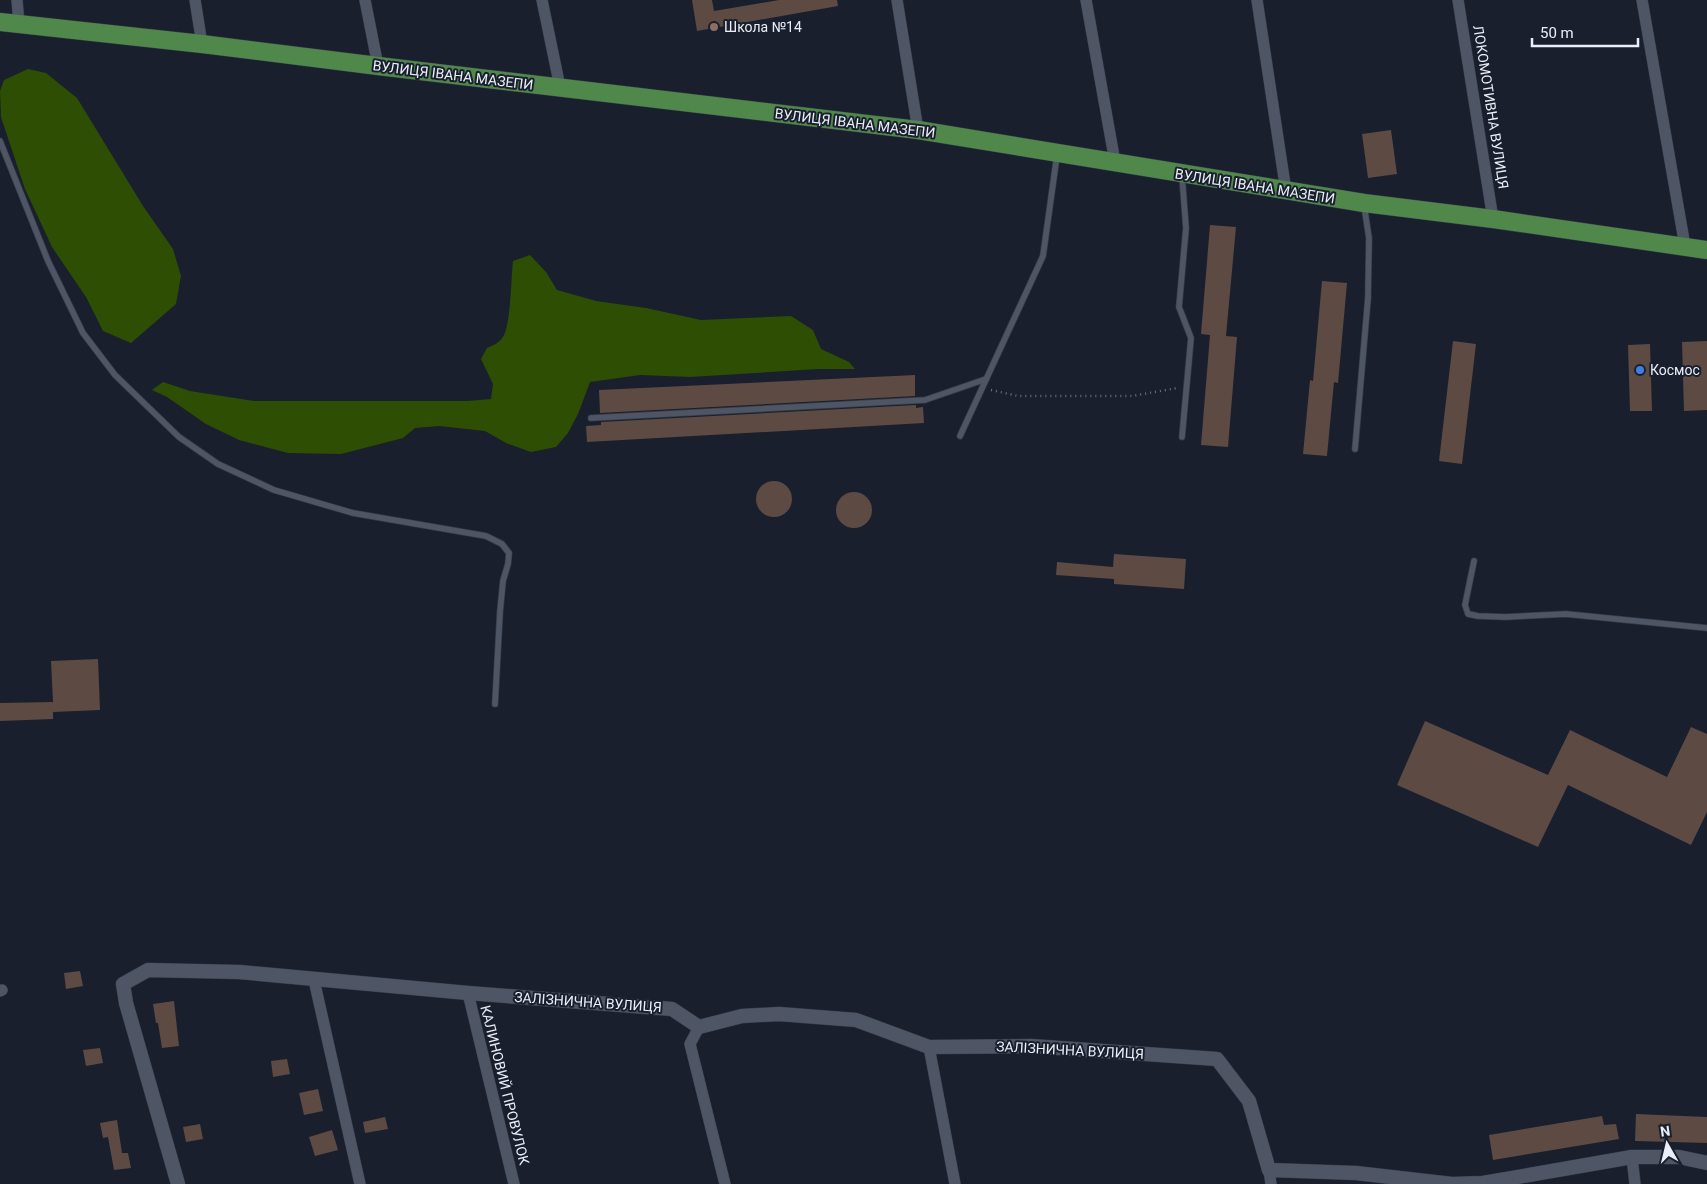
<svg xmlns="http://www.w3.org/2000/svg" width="1707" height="1184" font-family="Roboto,sans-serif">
<rect width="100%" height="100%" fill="#191f2d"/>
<g fill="#2e4e03">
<polygon points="28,69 46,73 77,98 143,206 173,249 181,276 176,304 131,343 103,331 86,297 52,247 25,189 1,117 0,91 4,80"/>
<path d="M530,255L546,272L557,290L596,301L646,308L701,320L791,316L813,330L821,349L849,362L855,369H818L690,377L640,375L590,382L578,414L568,433L556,447L531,452L506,443L485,431L439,426L415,428L403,438L341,454L288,453L239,440L206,424L167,397L152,390L163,382L190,391L254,401H468L491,399L493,384L481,359L487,348C494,345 499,343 503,337C511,324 511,278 513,261Z"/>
</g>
<g fill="#5d4a42">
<polygon points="692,0 712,0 714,11 779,0 837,0 838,6 697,31"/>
<polygon points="1391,130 1397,174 1368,178 1362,134"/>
<polygon points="1210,225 1236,227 1226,336 1237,337 1228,447 1201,445 1210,335 1201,334"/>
<polygon points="1322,281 1347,283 1338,383 1334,382 1327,456 1303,454 1310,380 1313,381"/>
<polygon points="1453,341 1476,344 1462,464 1439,461"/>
<polygon points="1707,341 1707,410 1684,411 1682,342"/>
<polygon points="1650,344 1652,411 1630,411 1628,345"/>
<polygon points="915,375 915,396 600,413 599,390"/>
<polygon points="916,405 916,408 923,407 924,423 587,442 586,426 601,425 601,422"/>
<circle cx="774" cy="499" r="18"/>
<circle cx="854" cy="510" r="18"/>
<polygon points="1114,554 1186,559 1184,589 1114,584 1114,579 1056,575 1057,562 1113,567"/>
<polygon points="98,659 100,710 53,712 53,719 0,721 0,703 53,702 51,661"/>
<polygon points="1425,721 1548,775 1570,730 1667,777 1691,727 1707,734 1707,812 1691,845 1568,785 1538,847 1397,785"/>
<polygon points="80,971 83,986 66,989 64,973"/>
<polygon points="174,1001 179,1046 162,1048 158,1023 156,1023 153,1004"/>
<polygon points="100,1048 103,1063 86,1066 83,1050"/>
<polygon points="287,1059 290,1074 273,1077 271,1061"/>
<polygon points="318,1089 323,1111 304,1115 299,1093"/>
<polygon points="1636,1114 1707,1117 1707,1143 1635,1141"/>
<polygon points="1602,1116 1604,1125 1616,1124 1619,1139 1493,1160 1489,1135"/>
<polygon points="385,1117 388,1129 365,1133 363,1122"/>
<polygon points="117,1120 122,1153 128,1153 131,1168 114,1170 108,1137 103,1138 100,1123"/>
<polygon points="200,1124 203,1139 186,1142 183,1127"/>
<polygon points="332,1130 338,1150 315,1156 309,1137"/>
</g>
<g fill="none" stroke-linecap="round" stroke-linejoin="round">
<defs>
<g id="service">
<polyline points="0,141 48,261 83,333 115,375 179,437 218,464 274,490 353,513 486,536 502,544 509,553 508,564 503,581 500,612 495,704"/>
<polyline points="591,418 925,400 986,379"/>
<polyline points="960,436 1043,256 1057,155"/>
<polyline points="1182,437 1191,338 1179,307 1186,228 1182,176"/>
<polyline points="1355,449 1368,298 1369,238 1364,205"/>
<polyline points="1474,561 1465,605 1468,614 1478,616 1505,617 1566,614 1707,628"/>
</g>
<g id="minor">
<polyline points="17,0 19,24"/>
<polyline points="195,0 202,44"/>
<polyline points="365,0 378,66"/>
<polyline points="542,0 560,87"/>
<polyline points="897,0 918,130"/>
<polyline points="1086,0 1115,162"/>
<polyline points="1257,0 1286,191"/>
<polyline points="1458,0 1493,219"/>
<polyline points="1642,0 1685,246"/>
<polyline points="314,980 360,1184"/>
<polyline points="0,991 2,990"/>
<polyline points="468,993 514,1184"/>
<polyline points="699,1027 690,1044 725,1184"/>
<polyline points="929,1047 955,1184"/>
<polyline points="1632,1157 1635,1184"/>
<polyline points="1269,1170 1271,1184"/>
</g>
<polyline id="tertiary" points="178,1184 126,1003 123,984 148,970 239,972 468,993 672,1009 699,1027 742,1016 779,1014 856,1020 929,1047 1031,1046 1217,1059 1249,1101 1269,1170 1356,1173 1452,1184 1483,1183 1632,1157 1679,1157 1707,1163"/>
<polyline id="primary" points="0,22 202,44 378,66 918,130 1364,203 1493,219 1707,250"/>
</defs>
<use href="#service" stroke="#373b47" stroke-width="7"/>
<use href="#minor" stroke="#373b47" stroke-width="12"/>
<use href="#tertiary" stroke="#373b47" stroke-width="15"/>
<use href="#primary" stroke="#373b47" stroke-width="19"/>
<polyline stroke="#6b717d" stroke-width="2.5" stroke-dasharray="1 4" stroke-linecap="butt" points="991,390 1018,396 1132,396 1177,388"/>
<use href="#service" stroke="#4e5666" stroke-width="5.5"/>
<use href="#minor" stroke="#4e5666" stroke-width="11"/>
<use href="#tertiary" stroke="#4e5666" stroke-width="14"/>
<use href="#primary" stroke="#50884c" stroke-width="18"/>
</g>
<circle fill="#8d6e63" stroke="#191f2d" stroke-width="2" cx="714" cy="27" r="5"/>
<circle fill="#3f7fe0" stroke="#191f2d" stroke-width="2" cx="1640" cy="370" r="5"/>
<g text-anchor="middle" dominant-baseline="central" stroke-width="4" stroke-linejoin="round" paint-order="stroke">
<g font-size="14" fill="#eaeef8" stroke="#191f2d" text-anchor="start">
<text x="724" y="27">Школа №14</text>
<text x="1650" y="370">Космос</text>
</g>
<g font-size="14" fill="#eaeef8" stroke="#191f2d">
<text transform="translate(453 75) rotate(7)">ВУЛИЦЯ ІВАНА МАЗЕПИ</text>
<text transform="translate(1491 107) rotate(81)">ЛОКОМОТИВНА ВУЛИЦЯ</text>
<text transform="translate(855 123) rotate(7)">ВУЛИЦЯ ІВАНА МАЗЕПИ</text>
<text transform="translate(1255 186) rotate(9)">ВУЛИЦЯ ІВАНА МАЗЕПИ</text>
<text transform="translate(588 1002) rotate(4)">ЗАЛІЗНИЧНА ВУЛИЦЯ</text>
<text transform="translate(1070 1050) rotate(3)">ЗАЛІЗНИЧНА ВУЛИЦЯ</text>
<text transform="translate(505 1085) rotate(76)">КАЛИНОВИЙ ПРОВУЛОК</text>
</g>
</g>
<g transform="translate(1667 1144) rotate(352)" stroke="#191f2d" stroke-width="4" paint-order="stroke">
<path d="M0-4L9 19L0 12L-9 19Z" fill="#eaeef8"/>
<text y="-8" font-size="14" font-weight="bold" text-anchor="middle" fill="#eaeef8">N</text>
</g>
<path d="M1532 38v8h106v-8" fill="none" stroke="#eaeef8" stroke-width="2.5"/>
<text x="1540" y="38" font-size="15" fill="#eaeef8" stroke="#191f2d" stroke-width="4" paint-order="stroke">50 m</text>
</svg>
